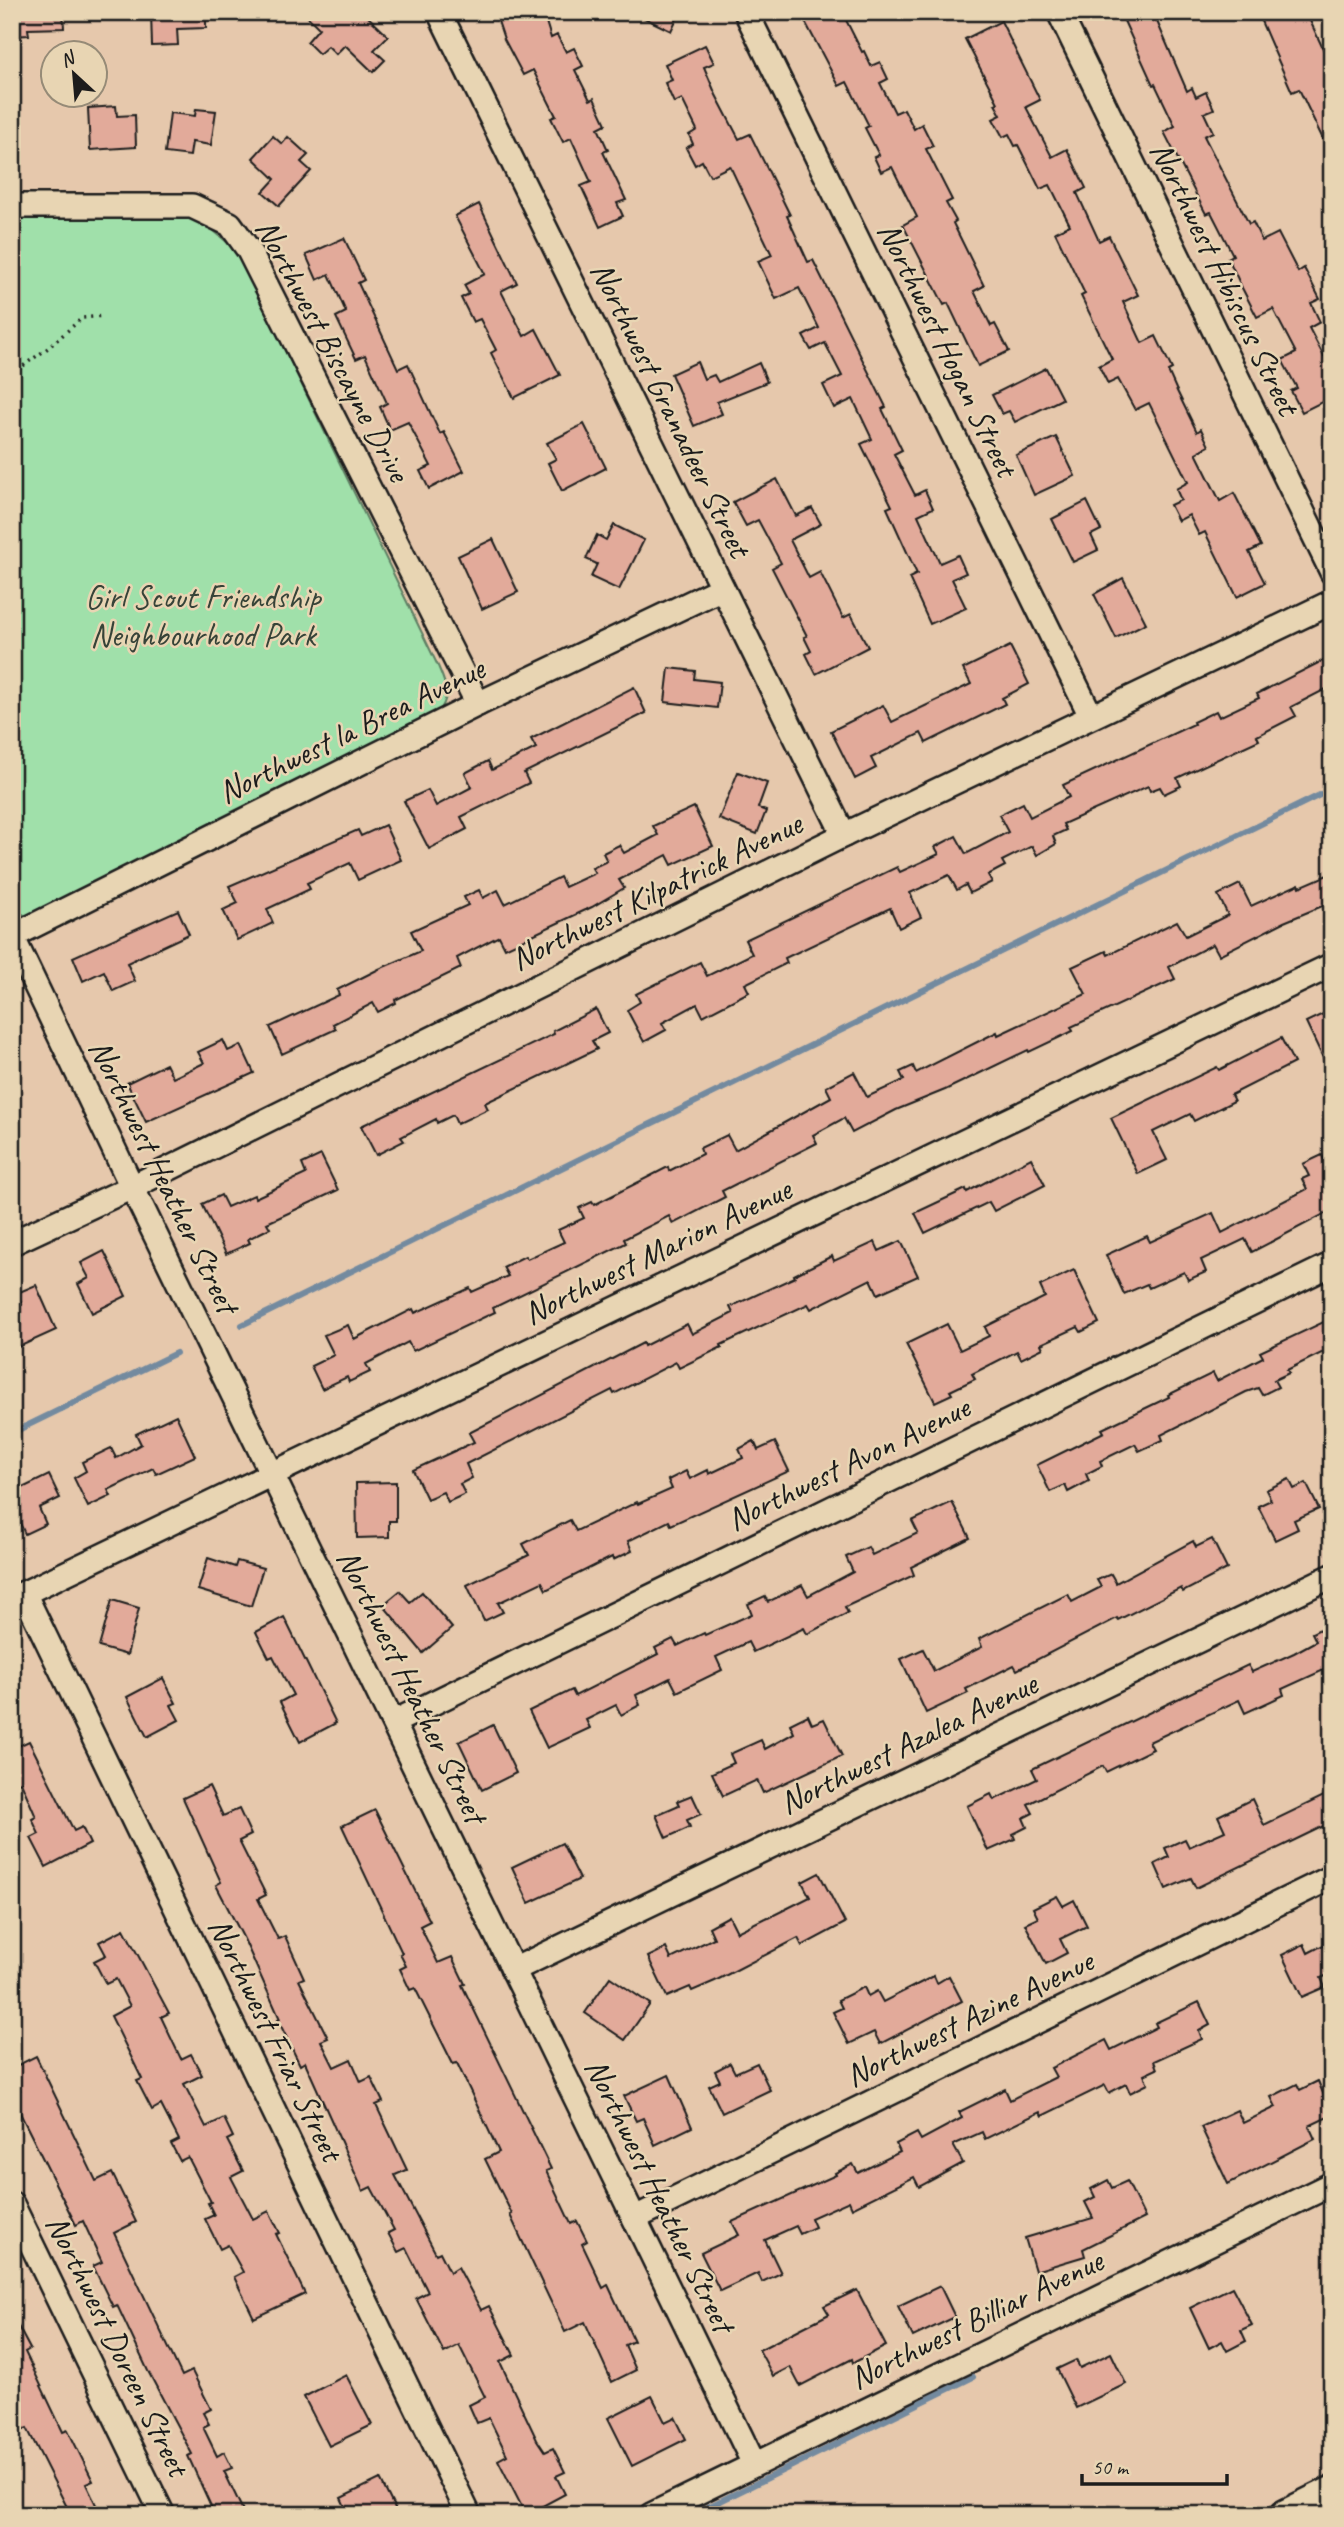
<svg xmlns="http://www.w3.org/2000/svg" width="1344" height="2527" font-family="Caveat,sans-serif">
<rect width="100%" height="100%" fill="#e6c8ac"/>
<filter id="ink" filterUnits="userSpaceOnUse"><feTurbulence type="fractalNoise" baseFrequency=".0143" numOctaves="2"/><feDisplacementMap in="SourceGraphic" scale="14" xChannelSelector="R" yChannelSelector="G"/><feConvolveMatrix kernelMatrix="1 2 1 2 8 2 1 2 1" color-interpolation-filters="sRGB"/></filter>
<g filter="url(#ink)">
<path fill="#a0e0aa" stroke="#5e7e63" stroke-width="2" d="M198,217L237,251L438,666C448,689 451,696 436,717L28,917L12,908V219Z"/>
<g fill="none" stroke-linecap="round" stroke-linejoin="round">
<g stroke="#738a9f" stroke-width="6">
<polyline points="242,1325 1332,789"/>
<polyline points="12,1433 176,1353"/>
<polyline points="692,2515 973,2377"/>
</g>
</g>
<g fill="#e2aa9a" stroke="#1c1c1c" stroke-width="2">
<polygon points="12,12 63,12 64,28 28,29 29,35 12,36"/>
<polygon points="151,12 206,12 206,28 177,29 178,45 152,46"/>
<polygon points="303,12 363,12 388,36 374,50 385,60 373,72 345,45 336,54 328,46 319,54 307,42 319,28"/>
<polygon points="495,12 543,12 551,38 557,35 566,52 574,48 583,66 575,70 590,100 594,98 606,124 598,128 608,150 603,152 626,200 617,203 623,216 600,227 581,186 591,182 571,138 563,142 551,118 556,116 533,70 523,75 504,39"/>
<polygon points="632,12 680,12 671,31"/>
<polygon points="800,12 842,12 862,52 864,51 871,66 880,62 888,79 880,83 895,113 904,109 914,129 922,124 933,146 926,149 952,200 946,203 956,221 953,223 984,286 974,291 991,326 995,324 1009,351 978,366 948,303 944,305 903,225 917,217 892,167 881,172 874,157 879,155 865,128 869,126 847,82 839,86"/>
<polygon points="1120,12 1153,12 1187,91 1192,88 1196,97 1206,92 1214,109 1204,113 1213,132 1204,136 1249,224 1253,222 1262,241 1278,233 1298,272 1304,268 1320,299 1311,303 1320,322 1309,328 1332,372 1332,397 1302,412 1291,391 1297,388 1282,360 1296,353 1273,309 1257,317 1242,288 1228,258 1233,255 1211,212 1206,214 1164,132 1175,126 1155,84 1153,85"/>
<polygon points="1257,12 1306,12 1332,68 1332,158 1299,89 1292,92"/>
<polygon points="1001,21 1040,100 1026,107 1052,157 1067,149 1086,188 1077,193 1099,241 1109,236 1138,295 1123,302 1142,343 1156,336 1172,369 1168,371 1176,389 1197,432 1201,429 1209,446 1196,453 1220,501 1234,493 1261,546 1249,552 1265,583 1237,597 1205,532 1199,535 1189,515 1178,521 1170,505 1181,500 1176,489 1188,482 1149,403 1135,410 1118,379 1108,384 1099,366 1112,359 1081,296 1085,294 1055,232 1070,225 1050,185 1040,189 1018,145 1015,146 1009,134 1003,137 993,119 1001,115 995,104 998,103 965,39"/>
<polygon points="705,45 714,63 704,67 716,95 739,139 750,134 790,215 787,216 808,262 813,260 886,407 882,409 902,450 894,454 915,495 925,490 933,508 918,515 940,563 958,555 966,573 952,579 966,608 930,624 909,578 917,574 887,508 892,506 861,444 872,439 853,399 834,408 823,385 842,376 825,343 811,350 803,336 819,328 799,288 776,299 758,261 772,255 730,166 710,176 702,161 695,165 686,148 693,144 689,135 697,130 682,99 674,103 665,83 672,80 665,64"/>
<polygon points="116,106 117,116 135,115 136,147 90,150 88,108"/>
<polygon points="196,109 216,111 211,145 192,142 190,156 165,153 170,113 195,116"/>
<polygon points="273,136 282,144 288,137 308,155 301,162 311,171 279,206 263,192 275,179 253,158"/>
<polygon points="479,204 517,283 501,291 524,336 536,329 560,375 514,398 491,353 496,350 480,319 473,322 461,298 469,294 464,285 485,274 455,216"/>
<polygon points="344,238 364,280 358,283 398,369 408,364 440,434 444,432 464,471 429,489 420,471 431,466 408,422 390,430 380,407 387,403 365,355 356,359 336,317 346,312 329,274 317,280 306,255"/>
<polygon points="697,362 704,379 714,375 718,382 759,363 767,382 717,402 722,414 694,426 671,374"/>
<polygon points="1046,368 1062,399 1015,422 1009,411 1002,414 992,395"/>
<polygon points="584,424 606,468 562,491 548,463 556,459 547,443"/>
<polygon points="1056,437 1075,476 1034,495 1016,455"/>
<polygon points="777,479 796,516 812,508 821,524 790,540 809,578 820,572 843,618 851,614 868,647 816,674 806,654 811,651 804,637 807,636 772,568 781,563 758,520 746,526 733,502"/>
<polygon points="1087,501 1101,530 1091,535 1098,550 1073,562 1052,519"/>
<polygon points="614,525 644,540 619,590 591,577 597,564 586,559 597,535 606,540"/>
<polygon points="493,539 518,592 482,609 458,556"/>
<polygon points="1123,578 1146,623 1116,638 1094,594"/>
<polygon points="1010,646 1029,684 1002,698 1005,704 926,743 921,733 871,758 876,768 855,779 831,731 883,705 892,722 971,684 963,669"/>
<polygon points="1332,656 1332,686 1291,707 1296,716 1257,736 1259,740 1177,778 1181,786 1164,794 1160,787 1150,791 1148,786 1063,824 1066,830 1053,836 1056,844 1037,855 1032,846 1002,861 1005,866 988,875 992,882 970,893 966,885 957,890 949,875 910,893 921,917 899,928 890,908 785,958 787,963 745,984 749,992 703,1016 697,1004 662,1023 666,1030 644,1042 627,1010 640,1002 636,994 700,962 707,976 752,954 745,940 897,867 900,872 939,854 935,847 956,836 966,854 1008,832 999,815 1023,803 1030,817 1069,797 1063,785 1194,724 1193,722 1216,711 1219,717 1259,698 1257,694"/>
<polygon points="669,668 695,671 694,679 720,682 717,708 665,702"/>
<polygon points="634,687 646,713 524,773 529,783 461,817 467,829 429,849 404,801 428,790 436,806 472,787 465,773 488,761 492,770 536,748 531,739"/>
<polygon points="738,772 767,783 758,808 766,811 757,834 719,819"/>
<polygon points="694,807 713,846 672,865 667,855 619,880 624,888 592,907 505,948 499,936 457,958 461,968 395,1000 396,1003 378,1012 373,1003 333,1024 336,1029 282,1054 270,1027 339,995 337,990 379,969 421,951 411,931 468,905 464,897 479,890 483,898 498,890 505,904 560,877 565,887 595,873 592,868 607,861 603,853 619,845 624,853 658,835 653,826"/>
<polygon points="385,825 401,860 358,880 350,863 307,883 310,889 267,909 273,923 237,940 223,910 238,903 229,886 358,830 361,836"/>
<polygon points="1332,873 1332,902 1284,922 1219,955 1213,944 1169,967 1175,979 1071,1027 1073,1031 1029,1052 1028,1050 945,1090 896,1110 852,1133 844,1118 813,1135 817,1143 722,1191 725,1197 673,1224 669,1216 624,1239 626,1243 493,1308 495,1312 413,1351 408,1342 366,1364 370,1372 349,1382 347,1377 322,1389 311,1366 334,1355 324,1335 348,1325 354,1339 413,1309 415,1313 470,1288 472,1292 508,1276 503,1267 525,1256 527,1259 564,1242 558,1230 584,1218 579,1208 592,1202 594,1205 668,1167 669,1171 702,1154 700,1148 727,1135 735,1150 831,1097 826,1087 854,1072 867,1097 904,1080 900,1072 913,1066 916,1073 997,1032 998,1035 1086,994 1072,967 1106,951 1108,955 1177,921 1186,936 1228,915 1218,895 1240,884 1251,906 1299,884 1300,887"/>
<polygon points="178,910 189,934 127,963 135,981 113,991 104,971 83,981 73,957"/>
<polygon points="596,1009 608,1033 592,1041 597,1049 485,1103 488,1109 457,1124 453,1115 437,1123 436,1119 401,1137 404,1141 376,1155 361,1126 554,1034 553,1031"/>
<polygon points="1325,1013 1332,1028 1332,1077 1306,1022"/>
<polygon points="1281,1038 1294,1063 1231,1095 1234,1101 1194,1121 1190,1114 1153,1132 1167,1160 1138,1174 1111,1118 1217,1067 1219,1070"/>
<polygon points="223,1040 228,1051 241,1045 254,1073 146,1122 127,1083 166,1064 173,1078 204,1063 198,1052"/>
<polygon points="321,1155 338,1190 267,1223 270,1228 248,1239 250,1243 226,1254 202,1204 221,1195 227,1207 254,1195 255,1198 306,1174 302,1164"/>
<polygon points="1322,1155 1327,1167 1332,1164 1332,1210 1252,1252 1245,1239 1201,1260 1206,1272 1188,1280 1184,1272 1149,1288 1147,1284 1124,1294 1106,1255 1147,1236 1150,1242 1213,1213 1222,1233 1307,1189 1302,1179 1309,1176 1303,1164"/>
<polygon points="1031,1158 1045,1185 994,1211 989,1202 925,1233 915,1213 966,1189 967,1192"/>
<polygon points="901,1241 918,1276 878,1294 871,1279 811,1309 808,1304 721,1345 722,1347 679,1368 676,1362 614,1394 612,1390 466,1464 472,1478 460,1484 465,1494 448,1502 443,1492 427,1499 413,1470 474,1442 469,1433 643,1343 644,1346 687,1324 692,1334 733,1313 730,1307 795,1277 794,1275 832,1256 834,1261 875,1242 879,1251"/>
<polygon points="104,1251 126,1296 92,1313 78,1284 89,1278 81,1263"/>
<polygon points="1074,1270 1099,1323 1081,1332 1078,1327 1041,1344 1043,1348 1021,1359 1017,1351 972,1374 975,1379 950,1391 952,1394 935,1402 906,1344 947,1324 960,1350 989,1336 985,1327 1045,1297 1040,1286"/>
<polygon points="36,1285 56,1330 12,1350 12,1308 22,1304 17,1293"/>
<polygon points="1332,1318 1332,1348 1287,1370 1289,1373 1274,1380 1278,1387 1262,1395 1258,1388 1246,1392 1161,1435 1163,1440 1139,1451 1135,1444 1100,1461 1102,1466 1086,1474 1089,1481 1068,1492 1065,1485 1050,1492 1037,1465 1104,1432 1102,1429 1169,1397 1168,1395 1213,1373 1217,1381 1263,1357 1260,1352"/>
<polygon points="176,1415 195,1456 156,1474 153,1468 108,1490 111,1496 88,1507 74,1478 86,1471 82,1462 111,1448 116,1458 141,1444 136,1434"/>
<polygon points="754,1441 758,1450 775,1442 789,1471 671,1525 669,1521 628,1541 632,1551 613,1560 612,1557 546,1590 542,1582 498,1603 503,1612 484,1621 467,1585 529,1555 523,1544 570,1520 576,1531 637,1502 638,1504 672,1489 668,1480 686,1471 690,1479 708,1470 709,1474 743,1458 739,1449"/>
<polygon points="49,1475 60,1498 39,1508 46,1524 25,1534 12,1506 12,1493"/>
<polygon points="1289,1479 1294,1489 1306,1483 1319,1509 1294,1520 1298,1529 1275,1540 1258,1506 1271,1500 1266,1490"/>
<polygon points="396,1482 396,1521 389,1521 389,1537 357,1538 356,1483"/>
<polygon points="952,1502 970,1538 911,1567 914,1575 845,1607 848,1613 807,1634 804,1628 753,1652 748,1642 716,1657 722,1670 677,1692 670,1678 636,1695 640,1705 621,1715 616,1705 586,1720 590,1728 547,1748 529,1711 572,1690 575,1696 658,1654 655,1648 673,1639 677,1646 704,1633 705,1635 752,1614 748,1604 765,1596 768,1602 802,1585 808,1596 853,1572 846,1557 868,1547 872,1555 918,1533 912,1521"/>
<polygon points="1212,1539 1227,1569 1183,1592 1181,1588 1118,1620 1117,1618 1017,1670 1014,1665 966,1689 968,1693 926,1713 901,1659 923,1649 934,1671 982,1647 979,1639 1068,1594 1072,1602 1101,1587 1097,1580 1111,1574 1116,1583 1193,1541 1196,1547"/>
<polygon points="208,1558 235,1567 237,1561 263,1568 251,1606 198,1590"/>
<polygon points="400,1591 410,1602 422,1592 452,1628 423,1653 383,1605"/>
<polygon points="112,1600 139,1608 127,1655 99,1647"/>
<polygon points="284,1617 336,1723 300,1742 280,1702 293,1695 273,1656 269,1658 256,1632"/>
<polygon points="1332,1623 1332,1676 1328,1668 1282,1689 1284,1695 1245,1713 1239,1700 1149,1742 1153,1749 1106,1772 1103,1766 1028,1804 1033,1813 1023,1818 1027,1827 1013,1834 1015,1839 988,1851 967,1806 991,1794 994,1800 1037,1779 1032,1769 1248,1665 1252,1672 1294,1653 1316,1641 1312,1633"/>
<polygon points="163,1678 176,1703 171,1705 179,1720 147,1737 127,1697"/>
<polygon points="808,1715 812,1724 824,1719 842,1756 763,1793 757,1780 723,1796 712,1773 734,1763 730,1754 761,1740 765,1749 794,1733 790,1724"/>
<polygon points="493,1725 516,1773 482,1790 459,1742"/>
<polygon points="29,1741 74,1831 82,1827 90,1844 46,1867 31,1838 39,1834 32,1819 36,1817 21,1782 12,1785 12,1749"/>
<polygon points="209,1786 223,1816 239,1809 251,1835 239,1841 266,1895 258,1899 278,1939 285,1936 304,1978 299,1980 328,2038 321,2041 334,2067 351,2059 361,2082 371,2077 383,2102 376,2105 407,2170 395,2175 436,2254 440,2252 450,2272 458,2267 481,2310 489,2306 514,2355 500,2362 537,2440 545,2452 553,2448 565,2472 556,2476 565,2494 526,2515 498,2460 507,2455 489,2418 477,2423 469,2405 485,2397 459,2345 444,2353 416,2298 428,2292 406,2248 398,2252 388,2233 394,2230 371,2187 363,2191 305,2062 300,2065 278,2020 280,2019 244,1939 216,1885 221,1882 183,1798"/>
<polygon points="1332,1792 1332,1822 1196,1888 1191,1878 1166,1889 1155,1864 1169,1857 1165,1848 1185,1839 1189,1847 1225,1831 1218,1816 1252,1799 1264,1825"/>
<polygon points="692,1795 701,1814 687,1820 690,1827 666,1838 656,1815 679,1805 677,1801"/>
<polygon points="375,1810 430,1921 420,1926 438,1963 452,1957 465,1984 462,1985 551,2169 546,2171 571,2224 577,2221 587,2241 582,2244 603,2288 608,2285 634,2341 625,2345 636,2370 612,2382 585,2322 565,2332 510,2215 512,2214 485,2159 499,2152 457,2063 453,2064 415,1988 410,1990 400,1969 406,1966 400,1954 402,1953 342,1826"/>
<polygon points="562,1843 580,1879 529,1903 512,1867"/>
<polygon points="819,1873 845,1923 802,1946 798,1938 715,1981 692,1991 690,1987 667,1997 648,1957 666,1948 671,1959 714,1938 709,1927 729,1916 737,1932 767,1917 768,1918 810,1897 802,1882"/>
<polygon points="1057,1896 1063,1906 1074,1900 1087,1926 1060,1939 1067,1953 1046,1964 1025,1924 1038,1918 1033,1908"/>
<polygon points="124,1929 169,2013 161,2017 181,2059 191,2054 202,2075 184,2084 206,2127 224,2118 233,2137 227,2140 243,2171 231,2177 253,2219 269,2211 280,2233 276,2234 305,2294 254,2318 234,2277 243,2272 228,2245 220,2249 205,2219 214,2215 208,2203 211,2202 188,2157 180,2161 171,2144 179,2140 161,2105 152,2110 137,2081 142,2079 111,2016 130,2006 116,1979 106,1984 94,1961 106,1955 99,1942"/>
<polygon points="1327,1943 1332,1952 1332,1973 1321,1978 1325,1987 1302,1997 1282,1955 1304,1944 1308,1953"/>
<polygon points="934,1976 937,1983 949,1976 962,2001 880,2044 874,2032 849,2044 833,2012 842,2008 838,2000 864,1987 868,1996 877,1991 883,2002"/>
<polygon points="610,1977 650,2004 625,2040 585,2013"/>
<polygon points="1199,2002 1210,2025 1199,2031 1202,2039 1154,2061 1157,2069 1144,2075 1148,2084 1130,2093 1126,2084 1109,2093 1105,2085 1042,2116 1040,2112 985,2139 982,2132 953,2145 963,2163 919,2187 914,2177 852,2208 849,2201 811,2218 815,2227 800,2234 796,2226 765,2240 781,2273 762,2282 758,2273 720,2291 701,2253 739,2235 732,2222 836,2175 835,2173 853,2164 858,2173 900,2152 896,2144 917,2133 921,2140 962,2118 959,2112 1005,2089 1010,2100 1056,2077 1051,2068 1106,2040 1111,2050 1157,2027 1155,2023"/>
<polygon points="36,2056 96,2181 112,2173 136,2222 114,2233 182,2376 192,2371 211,2409 203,2413 209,2424 203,2427 217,2456 224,2452 232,2468 224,2471 245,2515 215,2515 188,2456 192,2454 148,2371 117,2305 113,2307 93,2266 102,2262 83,2221 76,2225 12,2097 12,2093 20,2090 12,2075 12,2068"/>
<polygon points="730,2063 735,2073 757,2063 770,2090 722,2113 709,2086 720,2081 715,2071"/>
<polygon points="669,2075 692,2127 655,2145 643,2118 636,2121 624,2096"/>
<polygon points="1318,2081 1332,2115 1309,2126 1315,2139 1228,2184 1201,2127 1237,2110 1243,2123 1276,2107 1271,2097 1297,2084 1300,2090"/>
<polygon points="1108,2180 1112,2188 1127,2181 1145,2218 1083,2249 1085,2256 1035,2271 1025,2238 1093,2218 1085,2202 1095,2197 1091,2189"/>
<polygon points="940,2286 955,2317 913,2337 898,2306"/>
<polygon points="1232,2287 1252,2325 1241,2330 1246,2341 1227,2351 1222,2341 1209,2348 1190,2308"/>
<polygon points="857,2290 886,2346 853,2363 852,2359 800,2386 790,2367 773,2376 759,2350 829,2314 824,2306"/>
<polygon points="12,2315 30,2349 25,2352 63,2432 68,2430 93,2481 86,2484 101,2515 71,2515 27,2428 12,2435"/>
<polygon points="1111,2353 1126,2384 1076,2408 1057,2369 1076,2360 1080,2368"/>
<polygon points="346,2375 372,2425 329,2446 304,2397"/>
<polygon points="652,2396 665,2422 675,2417 686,2439 632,2466 608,2418"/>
<polygon points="380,2479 398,2515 349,2515 341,2498"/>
</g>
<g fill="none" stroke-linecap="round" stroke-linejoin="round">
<defs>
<g id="minor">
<polyline points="439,12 844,835"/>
<polyline points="746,12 1091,716"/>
<polyline points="1059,12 1332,572"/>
<polyline points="12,206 192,206 230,224 248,249 478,704"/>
<polyline points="12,936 132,1187 754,2464"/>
<polyline points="13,936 478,704 722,588"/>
<polyline points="12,1243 132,1187 844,835 1332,602"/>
<polyline points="24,1593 469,2515"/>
<polyline points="12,1599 1332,965"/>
<polyline points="394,1722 1332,1264"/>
<polyline points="513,1970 1332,1576"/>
<polyline points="12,2204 163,2515"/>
<polyline points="635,2218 1332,1877"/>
<polyline points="651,2515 1332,2184"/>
</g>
<polyline id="major" points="1286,2515 1332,2492"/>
</defs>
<use href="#minor" stroke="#1c1c1c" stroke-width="28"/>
<use href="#major" stroke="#1c1c1c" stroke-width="35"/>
<polyline stroke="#1c1c1c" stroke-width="3.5" stroke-dasharray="2 5" stroke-linecap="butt" points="12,374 48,348 82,318 104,316"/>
<use href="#minor" stroke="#e8d5b3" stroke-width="23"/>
<use href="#major" stroke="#e8d5b3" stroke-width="30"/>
</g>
</g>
<g text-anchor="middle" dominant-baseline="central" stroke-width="5" stroke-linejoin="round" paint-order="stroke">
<g font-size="33" fill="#1c1c1c" stroke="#e8d5b3">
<text transform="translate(1225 278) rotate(64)">Northwest Hibiscus Street</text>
<text transform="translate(948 349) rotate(64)">Northwest Hogan Street</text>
<text transform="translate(333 350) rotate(62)">Northwest Biscayne Drive</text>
<text transform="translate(671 409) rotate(64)">Northwest Granadeer Street</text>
<text transform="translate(351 730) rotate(-26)">Northwest la Brea Avenue</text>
<text transform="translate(656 891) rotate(-26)">Northwest Kilpatrick Avenue</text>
<text transform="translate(164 1176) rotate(64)">Northwest Heather Street</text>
<text transform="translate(657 1251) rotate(-26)">Northwest Marion Avenue</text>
<text transform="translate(848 1463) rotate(-26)">Northwest Avon Avenue</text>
<text transform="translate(412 1686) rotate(64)">Northwest Heather Street</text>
<text transform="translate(908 1743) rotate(-26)">Northwest Azalea Avenue</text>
<text transform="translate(969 2018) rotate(-26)">Northwest Azine Avenue</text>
<text transform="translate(276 2039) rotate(64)">Northwest Friar Street</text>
<text transform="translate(660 2195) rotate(64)">Northwest Heather Street</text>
<text transform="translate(976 2319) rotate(-26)">Northwest Billiar Avenue</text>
<text transform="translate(118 2345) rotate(64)">Northwest Doreen Street</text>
</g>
<g font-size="33" fill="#364338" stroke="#e8d5b3">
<text x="203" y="597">Girl Scout Friendship<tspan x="203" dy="38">Neighbourhood Park</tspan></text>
</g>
</g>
<rect width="1344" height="2527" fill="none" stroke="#e8d5b3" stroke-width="42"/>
<rect x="21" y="21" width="1302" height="2485" fill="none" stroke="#1c1c1c" stroke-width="2.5" filter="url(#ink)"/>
<g transform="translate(74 74) rotate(334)"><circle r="33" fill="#e8d5b3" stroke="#968b77" stroke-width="2"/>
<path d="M0-5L12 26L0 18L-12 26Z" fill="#1c1c1c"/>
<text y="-10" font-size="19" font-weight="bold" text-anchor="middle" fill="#1c1c1c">N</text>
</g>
<path d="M1082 2474v10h145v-10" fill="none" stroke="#1c1c1c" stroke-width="3.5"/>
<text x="1092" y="2474" font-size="21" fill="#1c1c1c" stroke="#e8d5b3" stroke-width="5" paint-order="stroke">50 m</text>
</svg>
